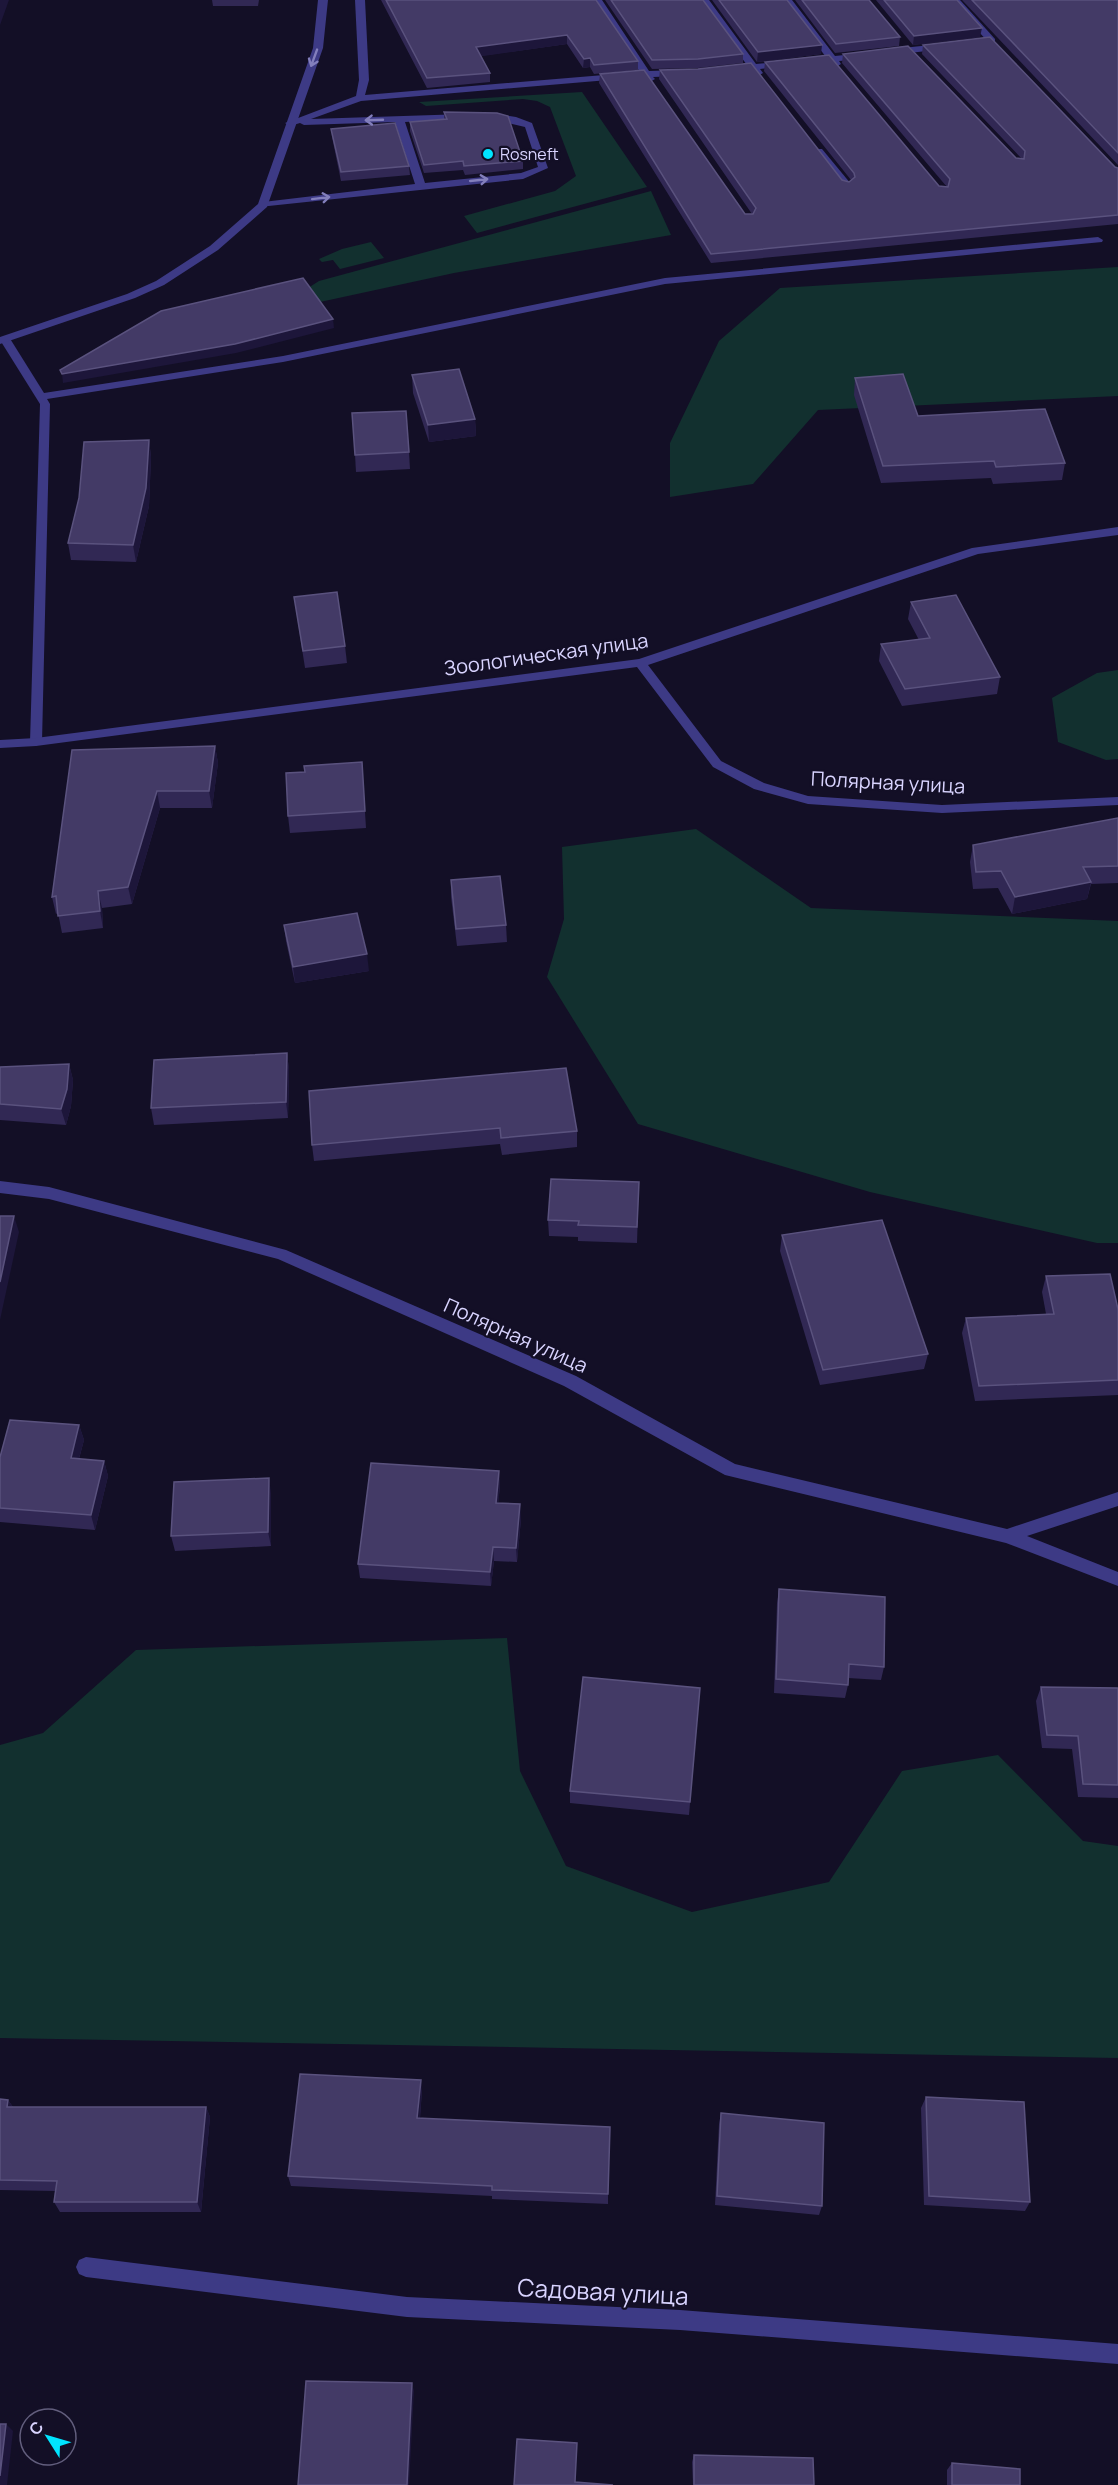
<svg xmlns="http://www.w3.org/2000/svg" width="1118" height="2485" font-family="Manrope,sans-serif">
<rect width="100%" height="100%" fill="#130f26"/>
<g fill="#12302f">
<polygon points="582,92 647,187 477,233 464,216 555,191 576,176 550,107 537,101 523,99 426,106 419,102"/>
<polygon points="651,191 671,235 454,273 320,302 308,288 319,281"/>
<polygon points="371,242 384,258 340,269 333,260 322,262 319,259 342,249"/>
<polygon points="1118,267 1118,396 818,410 753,484 670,497 670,443 719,341 780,288"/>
<polygon points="1118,670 1118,759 1106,760 1058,742 1052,698 1097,673"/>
<polygon points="696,829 811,908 1118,921 1118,1243 1097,1243 870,1192 638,1124 547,977 564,919 562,847"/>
<polygon points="507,1638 520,1771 566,1866 692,1912 829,1882 902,1771 998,1755 1083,1841 1118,1846 1118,2058 0,2038 0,1745 43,1733 136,1650"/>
</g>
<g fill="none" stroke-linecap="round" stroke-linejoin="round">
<g fill="#3d3a85" fill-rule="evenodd">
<polygon points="355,0 365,0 369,80 365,95 640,72 592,0 602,0 649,71 678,70 683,73 678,76 653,77 655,79 650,82 644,77 361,101 311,119 465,114 465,118 462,119 405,122 425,183 521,173 538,167 525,127 486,118 486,114 489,113 516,117 532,123 548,168 523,179 259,207 259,203 263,202 415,184 395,122 304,125 300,123 290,126 285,123 356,96 359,80"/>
<polygon points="699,0 709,0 756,64 785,61 788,62 788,66 760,69 763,73 758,76 751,70 732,71 732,67 747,65"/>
<polygon points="782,0 792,0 835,56 863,53 868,56 863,59 839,61 841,64 836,67 830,62 809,63 809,59 826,57"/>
<polygon points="950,0 960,0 995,39 995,43 989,43"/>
<polygon points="940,44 943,45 943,49 893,55 888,52 893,49"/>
<polygon points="816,149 822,149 851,184 851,188 843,188 816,153"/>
<polygon points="1098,237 1103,240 1102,242 665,284 283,362 47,399 50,404 42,742 36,746 30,742 40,404 0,340 1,337 9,337 44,393 283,356 665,278"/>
</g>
<g fill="#3d3a85" fill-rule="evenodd">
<polygon points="318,0 328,0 323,48 267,207 218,250 164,285 135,298 0,344 0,337 127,294 156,281 210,246 258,204 313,48"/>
<polygon points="1118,527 1118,535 978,554 648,665 721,761 764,783 808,796 942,805 1118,797 1118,805 942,813 808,804 754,789 713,767 637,667 36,746 0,748 0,740 36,738 639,659 972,548"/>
<polygon points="0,1181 49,1187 286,1250 576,1376 735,1464 1007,1529 1118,1492 1118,1506 1027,1536 1118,1572 1118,1586 1006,1543 725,1475 564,1386 278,1259 49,1199 0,1193"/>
<polygon points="86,2257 407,2297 680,2310 1118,2344 1118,2364 680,2330 407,2317 86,2277 79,2274 76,2267 79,2260"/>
</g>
</g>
<g fill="#312854">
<polygon points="212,0 259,0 258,6 213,6"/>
<polygon points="381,0 596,0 638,61 638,70 594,74 590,67 583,68 567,44 480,56 490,73 490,82 427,88"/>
<polygon points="605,0 703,0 743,54 743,63 698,68 652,69"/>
<polygon points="712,0 787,0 821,54 757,62"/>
<polygon points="795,0 869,0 900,37 899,46 835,53"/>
<polygon points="876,0 957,0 980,37 913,45"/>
<polygon points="962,0 1118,0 1118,165"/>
<polygon points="923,45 1115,167 1118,168 1118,224 711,263 599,83 600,74 745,214 752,214 659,79 660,70 842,180 849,182 851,180 764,71 765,62 939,186 947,187 842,63 843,54 1016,158 1022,159 922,54"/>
<polygon points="444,112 523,161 523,169 465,175 463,170 424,173 410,131 410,122 444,119"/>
<polygon points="331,129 409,166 410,175 341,181 332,137"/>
<polygon points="412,375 475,419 476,436 429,442 413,393"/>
<polygon points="855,378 918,416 1065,463 1062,480 993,484 991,478 881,483 854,395"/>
<polygon points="149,440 151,457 149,506 136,562 71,560 68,543"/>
<polygon points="409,452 410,469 356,472 355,455"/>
<polygon points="294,597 345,646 347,663 305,668"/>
<polygon points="911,602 1000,677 997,694 902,706 879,661 881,644 919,640 908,619"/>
<polygon points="215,746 218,763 212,808 160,808 132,904 102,908 103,928 62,933 58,913 56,914 52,897 72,750"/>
<polygon points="362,762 366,828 290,833 288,816"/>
<polygon points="1118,818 1118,883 1091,884 1087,899 1012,914 998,888 973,889 970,862 973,845"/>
<polygon points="451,880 506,925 507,942 457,946 451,897"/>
<polygon points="284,925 369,971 295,983 286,941"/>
<polygon points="287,1053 289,1070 288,1118 154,1125 151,1108"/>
<polygon points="69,1064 73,1080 71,1106 66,1125 0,1120 0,1067"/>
<polygon points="566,1068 577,1131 577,1147 502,1155 500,1144 314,1161 312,1145"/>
<polygon points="639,1182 637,1243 578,1241 578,1237 549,1236 548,1220"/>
<polygon points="782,1235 928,1354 924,1369 820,1385 780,1251"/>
<polygon points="1046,1276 1118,1309 1118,1395 975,1401 962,1333 966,1318 1046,1314 1042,1292"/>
<polygon points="79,1425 84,1440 79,1459 104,1461 108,1476 95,1530 0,1522 0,1457"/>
<polygon points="499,1471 500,1486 498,1503 521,1519 517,1562 494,1561 491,1586 360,1578 358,1564"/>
<polygon points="271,1493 271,1546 175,1551 171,1536"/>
<polygon points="779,1589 884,1667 881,1680 848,1678 848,1685 845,1698 774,1693 777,1603"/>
<polygon points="1041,1687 1118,1688 1118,1798 1078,1797 1072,1749 1042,1748 1036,1701"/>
<polygon points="700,1688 689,1815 570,1803 570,1791"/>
<polygon points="422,2090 420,2118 608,2194 608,2204 492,2199 492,2196 291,2186 288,2176"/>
<polygon points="926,2097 1030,2202 1025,2211 924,2205 921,2108"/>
<polygon points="0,2099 8,2100 13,2107 206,2107 210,2117 201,2212 60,2212 54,2202 55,2191 0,2190"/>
<polygon points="721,2113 822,2206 819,2215 715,2205 719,2124"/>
<polygon points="694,2455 814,2485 693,2485 692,2462"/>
<polygon points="952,2463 1020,2485 947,2485 947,2470"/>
</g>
<g fill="#1d163a">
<polygon points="0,0 9,0 0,25"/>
<polygon points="982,28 980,37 913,45 914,36"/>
<polygon points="567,35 567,44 476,57 476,47"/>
<polygon points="822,45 821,54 757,62 758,52"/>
<polygon points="590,58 590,67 583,68 584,59"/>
<polygon points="333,319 334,328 236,353 63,383 62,374"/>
<polygon points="475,419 476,436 429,442 428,425"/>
<polygon points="149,440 151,457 149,506 136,562 133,545"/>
<polygon points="215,746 218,763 212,808 209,791"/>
<polygon points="157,791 160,808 132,904 128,887"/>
<polygon points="1091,882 1087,899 1012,914 1015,897"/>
<polygon points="98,891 102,908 103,928 100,911"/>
<polygon points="367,954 369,971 295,983 293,967"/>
<polygon points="287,1053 289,1070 288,1118 286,1102"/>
<polygon points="69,1064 73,1080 71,1106 66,1125 61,1109"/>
<polygon points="14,1216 19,1232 0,1320 0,1282"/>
<polygon points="79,1425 84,1440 75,1473 71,1458"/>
<polygon points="104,1461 108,1476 95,1530 91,1515"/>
<polygon points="499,1471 500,1486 497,1517 496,1503"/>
<polygon points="269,1478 271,1493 271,1546 268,1532"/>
<polygon points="520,1504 521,1519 517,1562 516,1548"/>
<polygon points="493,1547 494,1561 491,1586 490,1572"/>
<polygon points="421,2080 422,2090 419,2128 417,2118"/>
<polygon points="8,2100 15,2110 7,2107"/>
<polygon points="206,2107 210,2117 201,2212 197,2202"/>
<polygon points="412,2383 414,2391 409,2485 407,2485"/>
<polygon points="6,2424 13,2431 7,2485 0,2485 0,2476"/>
</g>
<g fill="#433a66" stroke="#5a527e" stroke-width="1.5">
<polygon points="386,0 596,0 638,61 594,65 590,58 584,59 567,35 476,47 490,73 427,78"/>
<polygon points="611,0 703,0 743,54 698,59 652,60"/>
<polygon points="719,0 787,0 822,45 758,52"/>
<polygon points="802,0 869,0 900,37 836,44"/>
<polygon points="884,0 957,0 982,28 914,36"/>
<polygon points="972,0 1118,0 1118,153"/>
<polygon points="990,37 1115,167 1118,168 1118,215 711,254 600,74 644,70 745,214 753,214 756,208 660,70 698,69 751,63 842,180 849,182 855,177 854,173 765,62 829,55 939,186 948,187 950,179 843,54 908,46 1016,158 1024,159 1025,151 923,45"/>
<polygon points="444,112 497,113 508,116 523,161 464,166 463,161 424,165 410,122 447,119"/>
<polygon points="395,123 409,166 341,172 331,129"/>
<polygon points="303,278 333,319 235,344 62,374 60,370 161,311"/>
<polygon points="459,369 475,419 428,425 412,375"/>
<polygon points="903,374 918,416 1045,409 1065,463 996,467 994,461 883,466 855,378"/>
<polygon points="406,411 409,452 355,455 352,413"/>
<polygon points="149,440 146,488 133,545 68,543 79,498 84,442"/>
<polygon points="337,592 345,646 303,651 294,597"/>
<polygon points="956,595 1000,677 905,689 881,644 930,638 911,602"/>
<polygon points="215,746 209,791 157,791 128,887 98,891 100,911 58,916 56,896 52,897 72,750"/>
<polygon points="362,762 365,811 288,816 286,773 305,772 304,766"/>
<polygon points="1118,818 1118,866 1083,867 1091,882 1015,897 1001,871 976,872 973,845"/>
<polygon points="500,876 506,925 456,929 451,880"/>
<polygon points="357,913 367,954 293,967 284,925"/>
<polygon points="287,1053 286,1102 151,1108 154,1060"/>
<polygon points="69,1064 67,1089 61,1109 0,1104 0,1067"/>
<polygon points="566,1068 577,1131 501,1138 500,1128 312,1145 309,1091"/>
<polygon points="551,1179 639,1182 637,1227 578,1225 579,1221 548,1220"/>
<polygon points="0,1216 14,1216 0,1282"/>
<polygon points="882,1220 928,1354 823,1370 782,1235"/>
<polygon points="1110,1274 1118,1309 1118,1380 979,1386 966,1318 1054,1314 1046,1276"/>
<polygon points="10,1420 79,1425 71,1458 104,1461 91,1515 0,1508 0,1457"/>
<polygon points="371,1463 499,1471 496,1503 520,1504 516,1548 493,1547 490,1572 358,1564"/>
<polygon points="269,1478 268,1532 171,1536 174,1482"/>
<polygon points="779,1589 885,1597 884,1667 849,1664 848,1685 776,1679"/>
<polygon points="583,1677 700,1688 690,1802 570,1791"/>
<polygon points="1041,1687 1118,1688 1118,1785 1083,1784 1078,1736 1047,1735"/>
<polygon points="300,2074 421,2080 417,2118 610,2127 608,2194 492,2190 492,2186 288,2176"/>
<polygon points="926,2097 1024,2102 1030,2202 929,2196"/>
<polygon points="0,2099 8,2100 7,2107 206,2107 197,2202 54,2202 57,2181 0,2180"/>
<polygon points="721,2113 824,2123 822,2206 717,2196"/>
<polygon points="306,2381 412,2383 407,2485 298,2485"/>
<polygon points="0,2424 6,2424 0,2476"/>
<polygon points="517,2439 577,2443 575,2482 613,2485 514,2485"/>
<polygon points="694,2455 813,2458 814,2485 694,2485"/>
<polygon points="952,2463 1020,2469 1020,2485 952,2485"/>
</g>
<defs><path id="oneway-shaft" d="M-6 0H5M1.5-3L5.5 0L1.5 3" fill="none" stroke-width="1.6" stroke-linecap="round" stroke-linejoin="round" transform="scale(1.5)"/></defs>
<g stroke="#837fbc">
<use href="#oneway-shaft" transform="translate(314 58) rotate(110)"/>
<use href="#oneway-shaft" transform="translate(374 120) rotate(178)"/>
<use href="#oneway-shaft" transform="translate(479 180) rotate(-6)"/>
<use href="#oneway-shaft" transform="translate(321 198) rotate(-7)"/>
</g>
<circle fill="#00e5ff" stroke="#130f26" stroke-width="2" cx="488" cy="154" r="6"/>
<g text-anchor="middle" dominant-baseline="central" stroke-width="4.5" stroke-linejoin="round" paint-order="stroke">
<g font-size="16" fill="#d9d4ff" stroke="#130f26" text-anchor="start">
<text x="500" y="154">Rosneft</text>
</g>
<g font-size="20" fill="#d9d4ff" stroke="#130f26">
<text transform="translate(546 654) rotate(-8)">Зоологическая улица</text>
<text transform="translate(888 782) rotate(3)">Полярная улица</text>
<text transform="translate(516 1335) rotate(24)">Полярная улица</text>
</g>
<g font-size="24" fill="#d9d4ff" stroke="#130f26">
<text transform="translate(603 2291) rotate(3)">Садовая улица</text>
</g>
</g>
<g transform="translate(48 2437) rotate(307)"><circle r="28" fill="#130f26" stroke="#625e7d" stroke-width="1.5"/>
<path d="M0-4.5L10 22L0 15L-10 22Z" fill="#00e5ff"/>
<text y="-9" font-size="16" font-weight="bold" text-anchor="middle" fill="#d9d4ff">С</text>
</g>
</svg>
